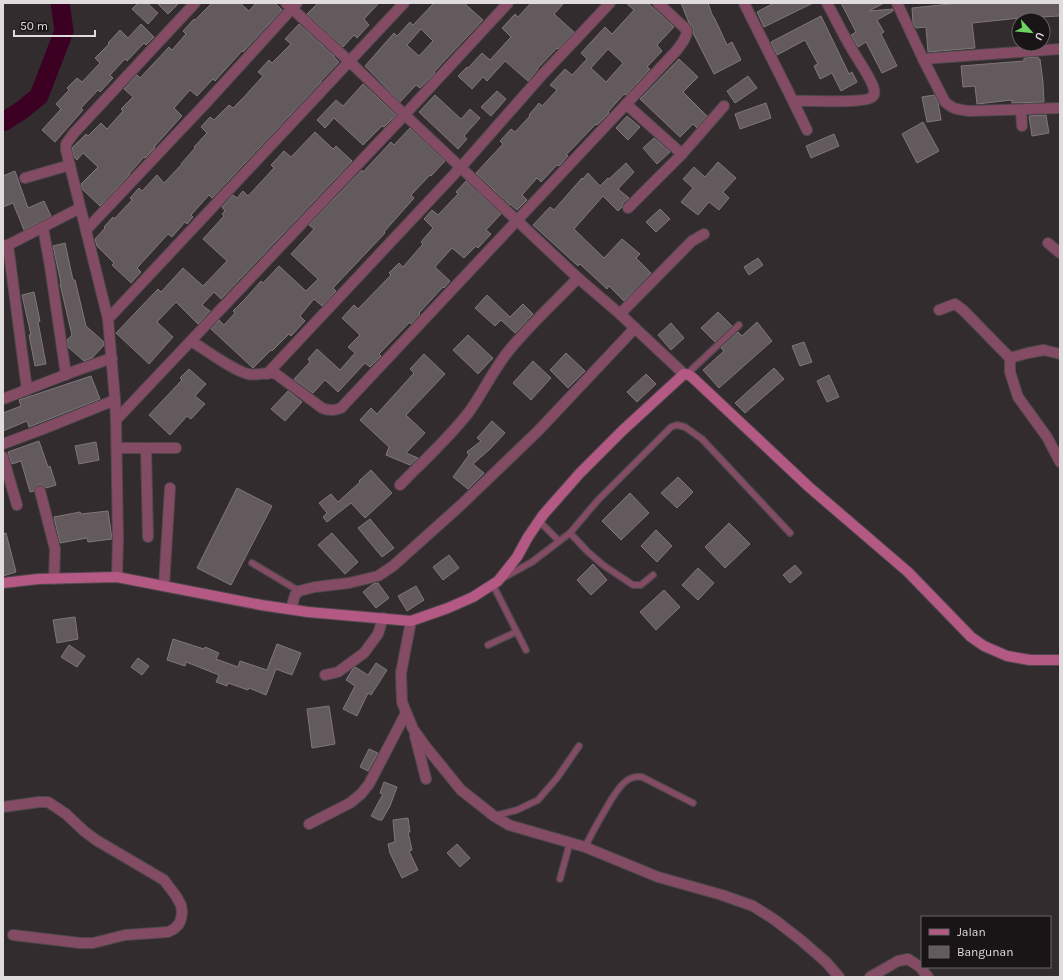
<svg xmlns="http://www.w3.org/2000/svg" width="1063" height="980" font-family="Karla,sans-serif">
<rect width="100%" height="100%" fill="#332c2f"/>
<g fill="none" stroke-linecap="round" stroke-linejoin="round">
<polyline stroke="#3c0022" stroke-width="19" points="3,122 22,110 39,96 64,31 60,3"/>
</g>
<g fill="#625a5d" stroke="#7f777a" fill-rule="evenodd">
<polygon points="138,3 147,3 158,13 148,24 132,9"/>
<polygon points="157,3 179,3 168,14"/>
<polygon points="212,3 240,3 249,11 256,3 275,3 282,10 243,52 242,51 215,81 213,79 197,96 190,90 174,108 182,116 154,147 155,148 145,158 144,157 129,174 130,174 100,206 82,189 81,184 98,167 83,153 77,160 74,157 72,148 86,134 88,136 101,123 107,129 123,111 121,109 133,97 124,89 137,75 140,78 169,47 172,50 186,34 183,31 194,19 195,20"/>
<polygon points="318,3 379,3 364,19 369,25 357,38 354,35 343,47 307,14"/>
<path d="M434,3H464L483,20L447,58L434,72L435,73L420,88L416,85L400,102L365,66L394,33L397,36L410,22L413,25ZM421,29L433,41L419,56L407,45Z"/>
<polygon points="531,3 564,3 554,14 574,32 558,49 557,48 537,69 538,69 528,81 505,61 487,81 483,77 472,89 458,76 467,67 468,68 482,53 490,60 511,37 502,28 515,14 518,17"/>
<path d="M626,3H648L674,27L657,45L662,51L647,67L650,69L626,95L624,94L608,112L609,113L597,125L596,124L566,155L568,156L559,166L557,165L541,182L537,178L522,195L527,200L517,210L510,204V205L476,173L503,144L500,141L511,129L515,132L530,116L529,115L539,103L542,106L557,90L550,85L565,69L572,75L587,59L581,53L605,27L612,34L634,10ZM608,49L623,63L606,82L591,68Z"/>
<polygon points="681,3 708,3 713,17 714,17 727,45 732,42 741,60 714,74 693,33 693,27 689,23"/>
<polygon points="774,3 813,3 764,27 757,12"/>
<polygon points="841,3 884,3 869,11 893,9 893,11 877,20 884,32 881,34 897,66 882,73 866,42 858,47 851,35 856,32"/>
<polygon points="959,3 1060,3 1060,16 1020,18 972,23 975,48 928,52 926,27 916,28 913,23 912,8"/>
<polygon points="821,16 849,74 852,72 857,82 841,91 832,73 820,79 814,66 818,64 805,40 777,55 771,42"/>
<polygon points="141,24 154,37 146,45 144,43 127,61 125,59 110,75 113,78 100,92 98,90 81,108 83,110 55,142 42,130 61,109 56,104 69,90 67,88 77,78 82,82 100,63 95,58 109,44 108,43 120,30 128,38"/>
<polygon points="299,24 334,56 334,57 339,62 321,81 321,82 212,198 209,195 191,215 193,217 187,224 185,222 172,237 168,234 137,268 141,272 131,283 112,265 114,263 97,246 95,239 105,228 104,227 113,217 114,219 132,200 130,198 139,188 142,191 157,175 164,183 182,164 181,164 195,148 194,147 207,133 201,127 210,117 214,120 229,105 233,108 244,97 263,76 258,72 269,60 272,63 291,44 285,39"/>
<polygon points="1038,57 1038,59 1040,59 1043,82 1044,102 1012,103 1012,100 977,104 975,86 963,87 961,66 1024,61 1024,58"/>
<polygon points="679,59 698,77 683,92 707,116 697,128 693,124 680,137 640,99"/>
<polygon points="748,76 757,88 735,103 727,91"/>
<polygon points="363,84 396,115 384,127 382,126 363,145 334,118 325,128 317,120 336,100 343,106"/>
<polygon points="497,91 506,99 491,116 481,107"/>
<polygon points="435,95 461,119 470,109 480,118 464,136 467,139 458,149 419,112"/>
<polygon points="934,95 938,102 941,120 927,122 922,97"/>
<polygon points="766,103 771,118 740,129 735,114"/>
<polygon points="1046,115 1049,133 1032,136 1029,116"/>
<polygon points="627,116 640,127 628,140 616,128"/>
<polygon points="923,122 939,151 917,163 902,134"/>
<polygon points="410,128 445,161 431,176 430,175 411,195 414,198 384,232 385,233 333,288 336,291 322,306 314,299 300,316 305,321 291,336 289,334 272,351 271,350 253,368 211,329 219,320 224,325 235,313 233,311 245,299 261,281 263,283 279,266 306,291 318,279 291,254 314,229 309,225 362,170 363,172 391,142 394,145"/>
<polygon points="315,132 333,149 336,146 352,161 221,299 214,292 202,305 210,311 198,324 176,302 157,322 173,337 149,364 116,333 158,289 161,292 183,268 203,286 227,261 203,239 224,216 222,214 225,211 222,207 233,195 237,198 243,191 248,196 274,168 271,165 284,151 291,157"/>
<polygon points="834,134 839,146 811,158 806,146"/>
<polygon points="654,138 670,152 657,164 643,148"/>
<polygon points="718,162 736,178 723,192 729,198 719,210 709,202 698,215 681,202 693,188 683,179 694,167 705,177"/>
<polygon points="626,163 634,172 618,189 629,198 623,203 622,207 618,211 603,196 574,229 604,258 622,239 640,254 636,258 651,273 624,301 609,286 607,289 580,264 578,266 533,225 550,207 554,210 582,178 583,179 588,173 600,186 608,178 609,179"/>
<polygon points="15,171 28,208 44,201 51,216 24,230 13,203 3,207 3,176"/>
<polygon points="466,181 501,214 486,230 491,234 478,248 476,246 464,258 452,248 435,267 450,281 444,288 443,287 419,313 420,314 411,324 410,322 379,354 381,356 370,367 365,363 338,392 325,380 313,393 295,380 294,379 310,362 308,359 317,349 340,370 355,353 348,347 360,335 342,318 354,305 358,309 391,275 389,273 399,263 403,267 423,244 421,242 433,228 424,219 432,210 438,215 458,194 456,192"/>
<polygon points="660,209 670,219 656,232 646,222"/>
<polygon points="65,243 73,280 75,280 86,326 104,342 104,345 92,358 84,361 68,347 67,340 72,335 60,284 61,283 53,246"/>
<polygon points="758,258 763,265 749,275 744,267"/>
<polygon points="34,292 40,321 38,322 46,364 35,366 29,335 31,335 22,295"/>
<polygon points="487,295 510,317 523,304 533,314 515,333 501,320 495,326 475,308"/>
<polygon points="718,312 732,326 715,342 701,328"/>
<polygon points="757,322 772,341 719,388 703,370 724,351 721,348 738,332 742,336"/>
<polygon points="671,323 684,338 671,350 658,335"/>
<polygon points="468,335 493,358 478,374 453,350"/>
<polygon points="804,342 812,362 800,366 792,346"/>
<polygon points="566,353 585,371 568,388 550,370"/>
<polygon points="424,354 445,374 406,415 425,433 406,453 418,458 410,465 386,455 389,447 360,420 371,408 377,414 414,373 410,369"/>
<polygon points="533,361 551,378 531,400 513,383"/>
<polygon points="774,368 784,379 745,413 735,403"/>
<polygon points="189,369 206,384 195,396 205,404 191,419 187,416 170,435 149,415 182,380 180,378"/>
<polygon points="646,374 656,384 637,402 627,392"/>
<polygon points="829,375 839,397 827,402 817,381"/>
<polygon points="91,376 100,399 29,427 27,421 3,431 3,413 21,406 19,400"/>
<polygon points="288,391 302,402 285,421 271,409"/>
<polygon points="492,421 505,433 490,449 473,464 484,473 468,489 453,477 469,455 467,452 481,441 477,438"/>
<polygon points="39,441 48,467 50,466 56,485 46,488 42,485 38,485 35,487 34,491 30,492 21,461 12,464 8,452"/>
<polygon points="96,442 99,460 79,464 75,446"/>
<polygon points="371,470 392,493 365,518 351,503 327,522 323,517 327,513 319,503 331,494 338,502 360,482 359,481"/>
<polygon points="678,477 693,492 677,508 661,493"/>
<polygon points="237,488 272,506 231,585 197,568"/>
<polygon points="630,493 649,513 621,540 602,521"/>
<polygon points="108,511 112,539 88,542 87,538 60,543 54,517 80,512 81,514"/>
<polygon points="370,519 394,548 382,557 358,528"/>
<polygon points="729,523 750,544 725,568 705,547"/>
<polygon points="656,530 672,546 657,562 641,546"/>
<polygon points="6,533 16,572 3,576 3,534"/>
<polygon points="332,533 358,562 345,574 318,545"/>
<polygon points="449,555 459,568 443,580 433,567"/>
<polygon points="593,564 607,580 591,595 577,580"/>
<polygon points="795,565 802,573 790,583 783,575"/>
<polygon points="698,568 714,583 698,600 682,585"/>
<polygon points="378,583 389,598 376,608 363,592 373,584"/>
<polygon points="416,586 424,600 407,611 398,596"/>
<polygon points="664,590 680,607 656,630 640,612"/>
<polygon points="75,617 78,639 57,643 53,620"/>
<polygon points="173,639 204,649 205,647 219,653 216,659 238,667 240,661 267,670 277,644 301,653 292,675 276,669 266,695 249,688 248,690 228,683 227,686 216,682 219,675 186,662 185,666 167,660"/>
<polygon points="69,645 85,656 77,667 61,657"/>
<polygon points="138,658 149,666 142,675 131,667"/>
<polygon points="376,663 387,670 371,695 368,693 357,716 343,709 355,686 346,680 352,670 355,667 368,675"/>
<polygon points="329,706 335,744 312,748 307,709"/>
<polygon points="369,749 378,753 368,771 360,767"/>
<polygon points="384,782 397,787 390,806 382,820 379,820 371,816 383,794 380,793"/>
<polygon points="408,818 410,832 408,832 412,850 409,851 418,870 402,878 390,853 388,844 395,842 393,820"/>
<polygon points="457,844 470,858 460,867 447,853"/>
</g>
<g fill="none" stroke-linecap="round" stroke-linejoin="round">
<defs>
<g id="lane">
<polyline points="687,374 739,325"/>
<polyline points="539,521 559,541"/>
<polyline points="570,533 588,552 603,565 633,585 641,585 653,575"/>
<polyline points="252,563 299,591"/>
<polyline points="503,578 532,562 570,533 598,500 671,427 677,425 685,427 702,439 790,533"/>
<polyline points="493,585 526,650"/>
<polyline points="488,645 516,632"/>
<polyline points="494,816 517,810 538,800 557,778 579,746"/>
<path d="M585,847C593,831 602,815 611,800C615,794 619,787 625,782C629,778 636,776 642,777L693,803"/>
<polyline points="560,879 570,842"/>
</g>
<g id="street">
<polyline points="286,3 350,62 405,115 578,278 620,314 684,374"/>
<polyline points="744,3 793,101 807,130"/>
<path d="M897,3L923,59L945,102C954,110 958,109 969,111L1060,108"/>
<polyline points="923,59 1060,49"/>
<path d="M793,101C807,100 865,104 872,97C876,94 874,90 873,86C868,73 857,59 850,46C842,32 835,18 827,3"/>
<polyline points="626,104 682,154"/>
<polyline points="1021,110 1022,126"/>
<polyline points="25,178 70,165"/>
<polyline points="628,208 682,154 724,106"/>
<polyline points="43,227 50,266 66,375"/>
<polyline points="86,230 206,103 297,3"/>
<polyline points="1048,243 1060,253"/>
<polyline points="8,245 27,390"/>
<polyline points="3,246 8,245 80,208"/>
<polyline points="939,310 955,304 963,310 1010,358"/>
<polyline points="620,314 692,241 704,234"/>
<polyline points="108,319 404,3"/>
<path d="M191,341C206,350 232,370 248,374C258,376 268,371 276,374L322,408C329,411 334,411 341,408L677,50C681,44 687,38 687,30L658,3"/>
<polyline points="1060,354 1044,350 1028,353 1010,358 1010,372 1018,397 1047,437 1060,462"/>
<polyline points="267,374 461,167 542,75 610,3"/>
<polyline points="3,399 75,371 112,358"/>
<polyline points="116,420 397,123 508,3"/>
<polyline points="3,444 43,429 115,400"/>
<polyline points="117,448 176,448"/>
<polyline points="146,448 148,537"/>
<polyline points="3,457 17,505"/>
<path d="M400,485C423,461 449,438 469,412C484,391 494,368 511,348C532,323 556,301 578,278"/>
<polyline points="40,491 55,549 54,579"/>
<polyline points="117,577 118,539 116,420 115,400 108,319 66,150 66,144 74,133 195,3"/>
<polyline points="164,586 170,488"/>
<polyline points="291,609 295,595 299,591 315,587 349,583 378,576 393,566 461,505 538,431 635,328"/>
<polyline points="411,621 401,673 402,702 413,729 426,747 461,790 494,816 509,825 585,847 658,877 722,895 753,906 775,920 802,941 826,962 839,977"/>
<polyline points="325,675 338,672 364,653 378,634 383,618"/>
<polyline points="415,736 426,779"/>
<polyline points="3,807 39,802 48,802 66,814 84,831 96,840 164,880 176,896 181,905 182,912 181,919 179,924 174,929 168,932 125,935 93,943 80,943 13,935"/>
<polyline points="309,824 350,803 361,794 369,784 406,713"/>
<polyline points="870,977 898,961 908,959 920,967 928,977"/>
</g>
<polyline id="secondary" points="3,583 38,579 117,577 261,605 308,612 411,621 448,608 473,597 498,581 517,557 528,537 543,515 580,473 622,431 684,374 689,375 693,378 809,487 908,572 971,637 984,646 1007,656 1030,660 1060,660"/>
</defs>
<use href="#lane" stroke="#4f484b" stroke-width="8"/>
<use href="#street" stroke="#4f484b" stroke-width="12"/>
<use href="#secondary" stroke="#4f484b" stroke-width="12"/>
<use href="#lane" stroke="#844b65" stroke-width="5.5"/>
<use href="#street" stroke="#844b65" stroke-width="10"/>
<use href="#secondary" stroke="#b35984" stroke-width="10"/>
</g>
<rect width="1063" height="980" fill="none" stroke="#e0dbdd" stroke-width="8"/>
<rect x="921" y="916" width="130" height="52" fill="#191517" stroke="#696466"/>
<rect x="929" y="929" width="20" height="6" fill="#b35984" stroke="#696466"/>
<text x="957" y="936" font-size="12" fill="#e0dbdd">Jalan</text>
<rect x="929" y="946" width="20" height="12" fill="#625a5d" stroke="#696466"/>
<text x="957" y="956" font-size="12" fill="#e0dbdd">Bangunan</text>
<g transform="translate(1031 32) rotate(117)"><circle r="19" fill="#191517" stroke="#696466"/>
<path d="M0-3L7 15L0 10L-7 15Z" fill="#6cd362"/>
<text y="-6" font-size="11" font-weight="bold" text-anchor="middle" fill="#e0dbdd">U</text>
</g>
<path d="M14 30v6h81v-6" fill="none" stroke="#e0dbdd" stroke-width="2"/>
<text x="20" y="30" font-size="12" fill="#e0dbdd" stroke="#191517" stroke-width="3" paint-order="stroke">50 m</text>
</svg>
